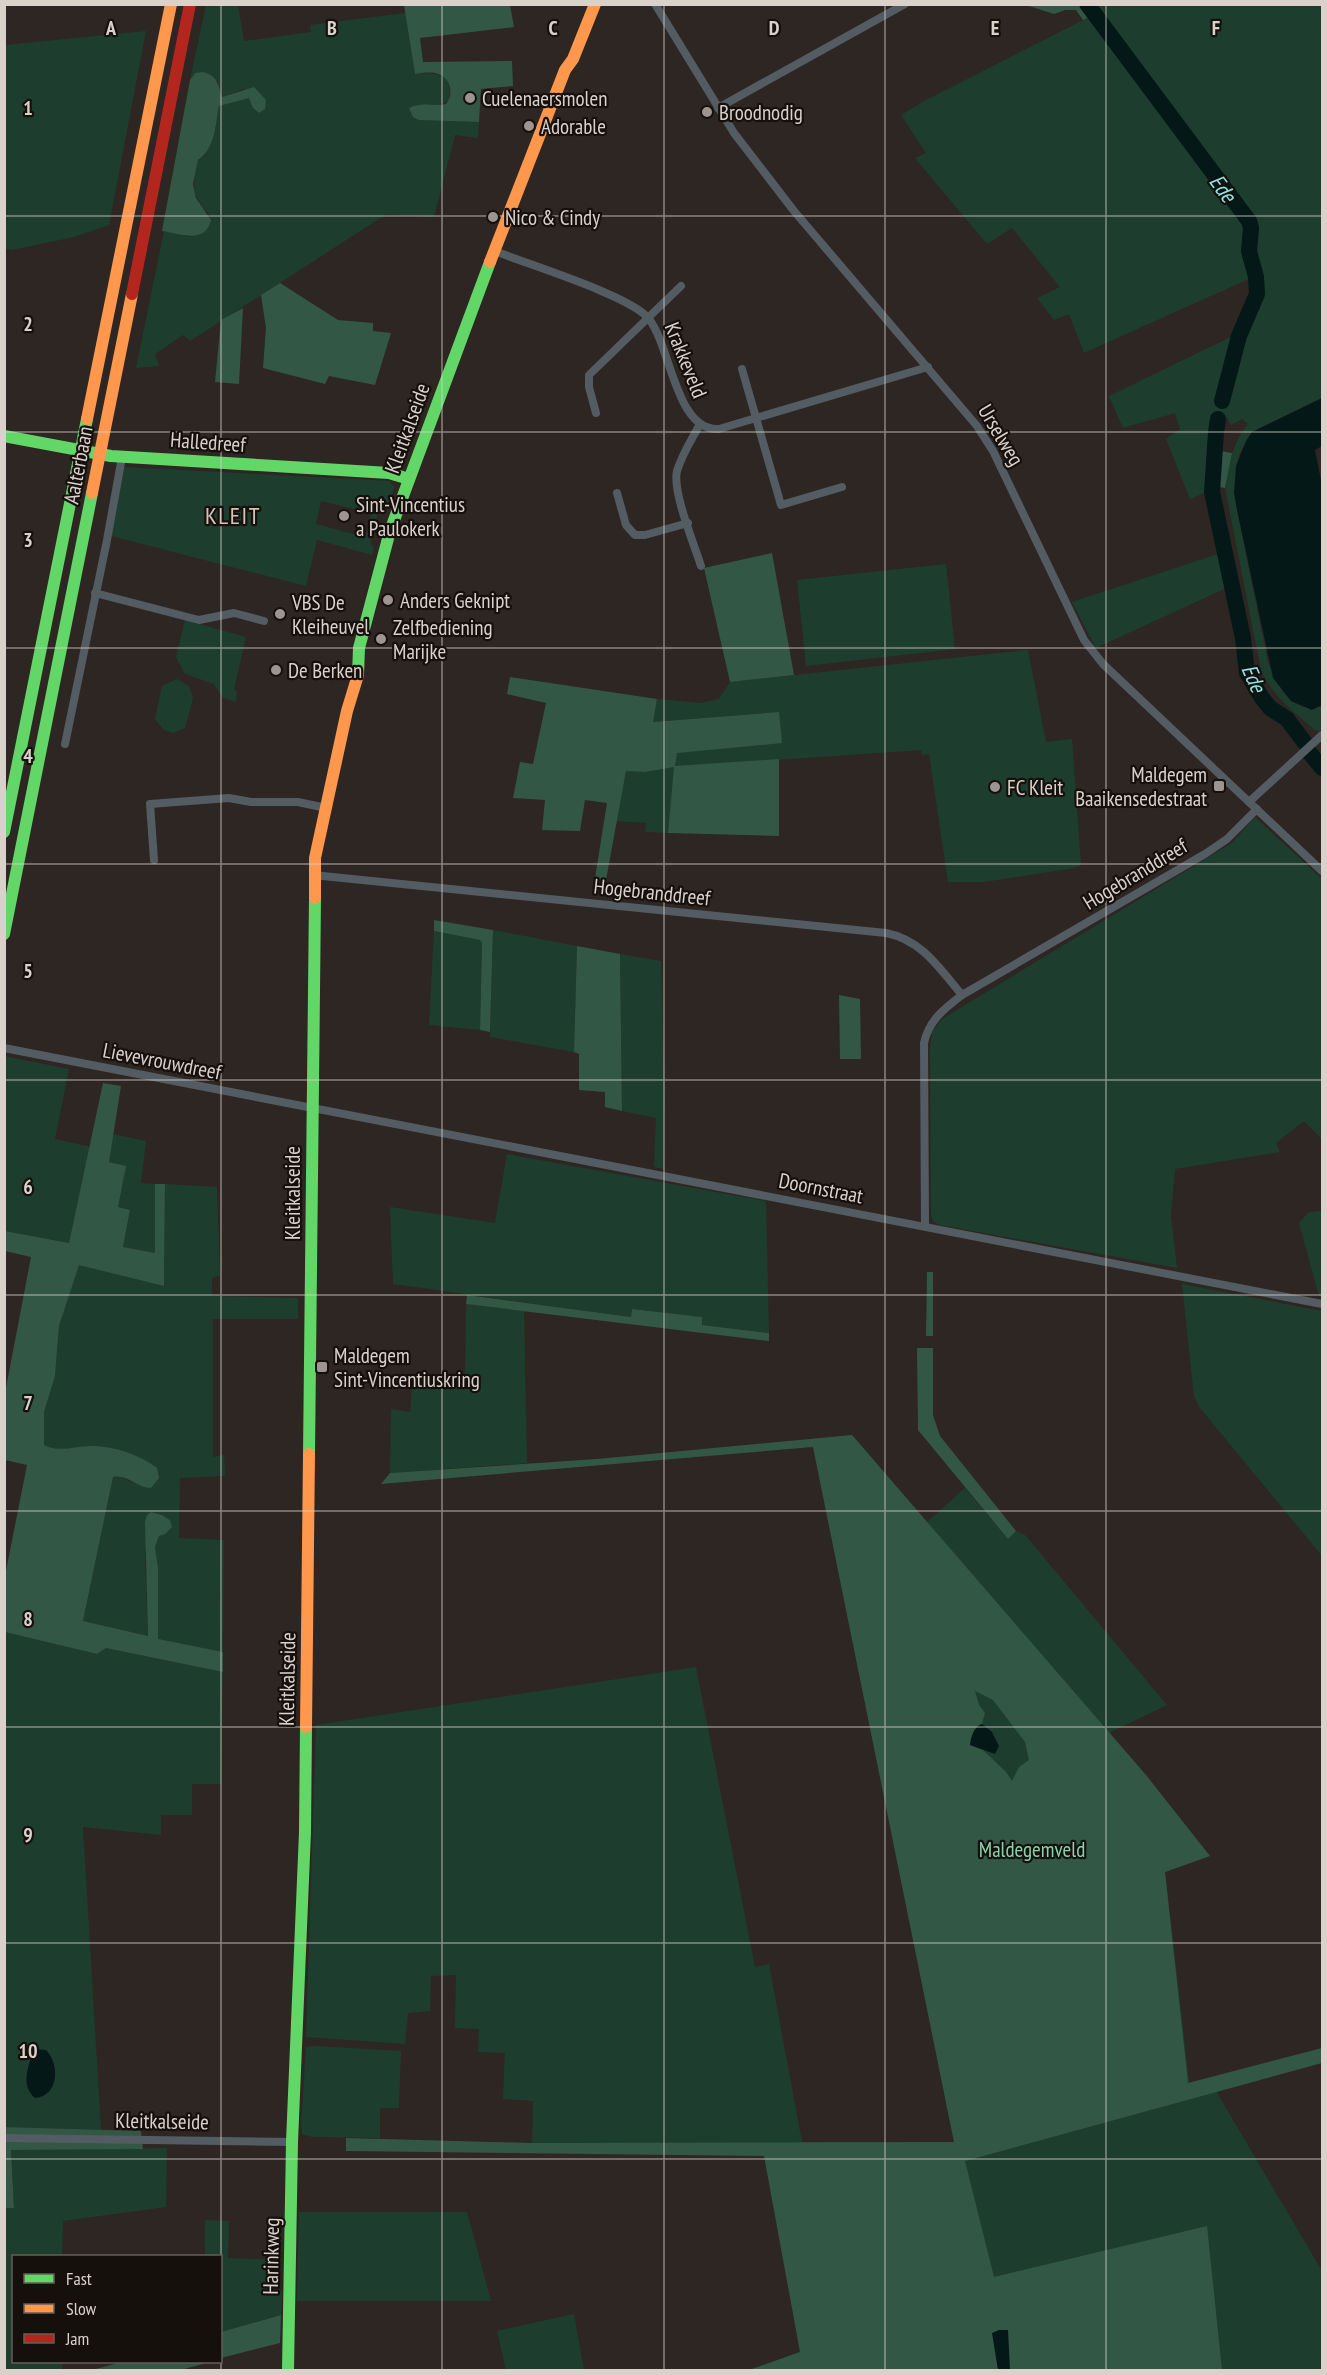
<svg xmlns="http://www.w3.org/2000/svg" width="1327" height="2375" font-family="'PT Sans Narrow',sans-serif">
<rect width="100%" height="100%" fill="#2e2622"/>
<g fill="#1d3e2e">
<path d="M206,5H238L244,41L311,32L310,25L406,13L415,74C436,72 456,73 448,101L437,106L420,120L479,122L478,138L455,135L434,217L385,215L190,341L183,335L155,354L159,366L136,368L164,231L190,237L210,216C191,193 192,188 198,160C216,147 215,126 219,106L249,97L253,108L259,113L265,109L244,89L222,97L218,81L195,73L190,80Z"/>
<path d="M1089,5H1322V398L1252,432L1239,455L1237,510L1268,663L1282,690L1291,701L1303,707H1321L1322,705V729L1320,731L1315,730C1294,712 1272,696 1261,670L1225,488L1232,453L1241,433L1248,424L1242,419L1231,425L1227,417L1219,420V451L1215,450L1208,485L1218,487L1237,583L1096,648L1072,602L1221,553L1204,493L1190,499L1166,439L1180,429L1175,413L1123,428L1109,396L1241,332L1255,292L1253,277L1084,353L1069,314L1054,320L1037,298L1060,287L1012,228L987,244L915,158L926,153L901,115L926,100L1095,14Z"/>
<polygon points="146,31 109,225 74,237 12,250 5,249 5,45"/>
<polygon points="123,467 390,481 392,485 395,486 386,511 378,512 376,521 370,519 371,513 321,501 316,524 365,537 367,531 373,532 370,544 374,547 372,555 317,540 306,586 111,536"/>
<polygon points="946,564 955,649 806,666 797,580"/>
<polygon points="185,620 246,637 234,689 237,692 236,702 223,698 214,684 185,674 176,657"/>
<polygon points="1028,650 1046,742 1072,739 1081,865 1075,868 984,882 948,882 929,754 922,755 921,750 675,767 668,833 645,832 646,823 616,821 626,771 645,772 676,753 779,712 653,722 657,699 701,703 719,699 730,682"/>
<polygon points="177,679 189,686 193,698 185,728 173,733 164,730 155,719 162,686"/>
<polygon points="1255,817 1322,879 1322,1139 1304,1121 1276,1143 1280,1152 1175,1169 1171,1215 1177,1268 940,1225 934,1222 931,1216 930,1049 932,1032 942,1019 1232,843"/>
<polygon points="493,930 577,946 574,1052 490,1037"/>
<polygon points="434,931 480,940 482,943 480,1030 429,1025"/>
<polygon points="620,954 661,961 665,1096 664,1169 654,1167 656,1118 622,1111"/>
<polygon points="4,1056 69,1069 55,1139 91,1147 69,1243 5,1231"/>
<polygon points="113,1134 146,1141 141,1183 155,1184 155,1253 123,1247 130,1210 118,1207 125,1166 109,1162"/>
<polygon points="507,1154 766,1201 769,1333 702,1325 702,1317 632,1309 631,1317 393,1284 390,1207 495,1223"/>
<polygon points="165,1184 217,1187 220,1275 212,1278 212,1296 298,1298 298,1319 213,1319 213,1457 224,1455 225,1476 180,1478 179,1538 224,1540 223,1652 158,1640 158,1568 155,1547 159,1536 170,1520 162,1515 151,1512 145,1554 148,1636 83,1621 113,1477 119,1476 136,1484 92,1446 54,1450 44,1445 44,1412 55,1376 59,1326 79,1264 164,1285"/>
<polygon points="1322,1211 1322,1297 1319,1296 1299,1223 1309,1212"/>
<polygon points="1182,1284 1322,1311 1322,1556 1200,1408 1194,1396"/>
<polygon points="466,1304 524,1311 527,1463 390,1473 391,1409 410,1412 413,1375 465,1381"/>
<polygon points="852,1435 927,1522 965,1488 1008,1539 1016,1531 1025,1535 1167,1705 1109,1733 1210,1856 1165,1872 1191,2098 1216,2091 1322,2271 1322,2370 749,2370 800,2352 764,2143 532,2143 533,2101 503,2099 505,2053 478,2052 479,2029 455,2028 456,1975 431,1976 430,2011 408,2013 405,2044 306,2037 316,1725 696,1667 755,1967 769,1964 802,2142 954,2142 813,1447"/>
<polygon points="5,1632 97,1654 106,1648 223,1672 221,1784 192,1784 192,1815 161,1815 161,1835 83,1827 101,2130 5,2127"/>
<polygon points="316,2046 401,2051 399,2108 380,2108 380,2138 312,2137 302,2134 301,2125 306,2047"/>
<polygon points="167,2148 166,2207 63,2221 62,2256 14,2256 14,2362 62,2362 62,2370 5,2370 4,2208 14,2208 11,2150"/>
<polygon points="299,2212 467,2212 491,2301 297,2301"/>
<polygon points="205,2220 229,2221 228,2258 277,2260 276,2291 282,2291 281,2315 221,2332 220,2256 205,2256"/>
<polygon points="574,2314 584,2370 506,2370 497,2331"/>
</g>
<g fill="#335745" fill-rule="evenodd">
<path d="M404,5H510L514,27L420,38L423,62L512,61L513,86L481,89L479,122L419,120L413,117L409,108C423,101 431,107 446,104C455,92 450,76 435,73C429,72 422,73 415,74Z"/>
<polygon points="1026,5 1089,5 1096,14 1083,20 1076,10 1065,10 1054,14"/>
<path d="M203,72C218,76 218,84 222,97L254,87L266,100L265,109L259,113L253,108L249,98L219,106C215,126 216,147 198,160L193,184L196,198L211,220C206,244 179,234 162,231L190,80L195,73Z"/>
<polygon points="280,283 338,320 373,323 373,331 391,333 375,385 329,376 325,384 263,368 266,328 261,295"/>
<polygon points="243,308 239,384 215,382 221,320"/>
<polygon points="1215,450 1232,453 1225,488 1208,485"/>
<polygon points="772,553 794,675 730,682 704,568"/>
<polygon points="510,677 657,699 653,722 779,712 782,743 677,753 675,766 779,759 779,836 668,833 674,767 645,772 626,771 606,880 595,878 607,803 585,800 580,831 542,830 545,800 513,798 520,762 533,764 546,703 507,694"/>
<polygon points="434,920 493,930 490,1032 480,1030 482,943 480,940 434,931"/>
<polygon points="577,946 620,954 622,1111 605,1107 605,1092 579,1090 579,1054 574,1052"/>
<polygon points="839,995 860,999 861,1059 840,1059"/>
<path d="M103,1083L121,1086L109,1162L126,1166L118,1207L130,1210L123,1247L155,1253V1184H165L164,1286L79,1265L59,1326L55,1376L44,1412V1445C59,1453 74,1446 91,1446C113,1446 139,1454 157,1468L159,1478L151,1488C137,1488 127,1474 113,1477L83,1621L148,1636L145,1522L147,1515L151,1512L162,1515L170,1520L172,1527L165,1534L159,1536L155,1547L158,1568V1639L223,1652V1672L106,1648L97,1654L5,1632V1576L27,1465L5,1460V1393L31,1257L5,1251V1231L69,1243Z"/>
<polygon points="927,1272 933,1272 933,1336 926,1336"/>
<polygon points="467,1295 631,1317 632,1309 702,1317 702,1325 769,1333 769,1341 466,1304"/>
<polygon points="917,1348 933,1348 933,1415 940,1436 1016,1531 1008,1539 918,1430"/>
<path d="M852,1435L1146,1775L1210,1856L1165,1872L1188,2083L1322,2048V2063L965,2161L994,2277L1207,2226L1222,2370H749L800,2352L764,2156L346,2151V2138L532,2143L954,2142L813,1447L381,1484L390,1473L597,1459ZM975,1691L993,1700L1025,1742L1029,1760L1019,1767L1012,1781L1006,1772L983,1750L970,1745L978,1725L982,1724L985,1713L979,1705Z"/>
<polygon points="4,2127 141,2131 143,2149 11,2150 14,2208 5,2208"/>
<polygon points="281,2315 280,2343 221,2358 221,2332"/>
<polygon points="122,2362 210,2362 181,2370 92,2370"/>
</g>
<g fill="#041818">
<polygon points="1322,398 1322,446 1315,450 1322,485 1322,705 1312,710 1291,701 1273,678 1237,510 1234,493 1236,466 1246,441 1252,432"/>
<path d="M982,1724L992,1732L999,1746L995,1754L970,1745C971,1736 974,1727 982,1724Z"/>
<path d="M35,2049L46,2050C60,2064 59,2096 35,2098C20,2086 28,2064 35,2049Z"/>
<polygon points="999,2330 1008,2330 1010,2370 998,2370 992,2333"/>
</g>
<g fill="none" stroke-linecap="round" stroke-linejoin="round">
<g stroke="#041818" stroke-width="16">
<polyline points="1087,4 1249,221 1251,228 1249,251 1256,277 1257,294 1239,336 1222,401"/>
<polyline points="1218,419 1216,432 1212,492 1243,638 1247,673 1262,698 1270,708 1287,719 1305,743"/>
<polyline points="1309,752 1322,768"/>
</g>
<g stroke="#535c62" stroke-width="8">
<polyline points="655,4 734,133 794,211 977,426 993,451 1084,640 1103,664 1322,871"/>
<polyline points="718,108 905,4"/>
<path d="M495,251C526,264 632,296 649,319C671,347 676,432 719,429L928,367"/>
<polyline points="742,369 781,505 842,487"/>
<polyline points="596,413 589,387 589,375 681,286"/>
<path d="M700,424C692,439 682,454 677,471C672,491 694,544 701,566"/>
<polyline points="617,493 626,525 635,535 645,535 688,523"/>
<polyline points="95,593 199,620 234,613 264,621"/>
<polyline points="65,744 107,540 122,457"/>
<polyline points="1249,802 1322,735"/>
<polyline points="154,860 150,804 229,798 251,802 298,802 326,808"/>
<path d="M313,875L886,933C922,940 940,969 962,995"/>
<polyline points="4,1048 1322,1304"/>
<path d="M925,1226L924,1043C929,1020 944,1009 962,995L1205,854L1227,839L1257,809"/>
<polyline points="4,2138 292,2142"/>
</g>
<g stroke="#63d668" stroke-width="12">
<polyline points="4,436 111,456 389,473 409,479"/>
<polyline points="358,675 359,648 390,531 490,262"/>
<polyline points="4,832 87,419"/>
<polyline points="4,934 92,493"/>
<polyline points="309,1454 315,898"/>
<polyline points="288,2370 292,2142 305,1832 306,1727"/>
</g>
<g stroke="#ff974d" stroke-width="12">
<polyline points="490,262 565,70 573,59 595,4"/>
<polyline points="87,419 171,4"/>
<polyline points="92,493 132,294"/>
<polyline points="315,898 315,858 347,711 358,675"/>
<polyline points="306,1727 309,1454"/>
</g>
<polyline stroke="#b3261e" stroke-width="12" points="132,294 190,4"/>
</g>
<path fill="none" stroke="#dbd1cb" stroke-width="1.5" stroke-opacity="0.55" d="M221,4V2370M442,4V2370M664,4V2370M885,4V2370M1106,4V2370M4,216H1322M4,432H1322M4,648H1322M4,864H1322M4,1080H1322M4,1295H1322M4,1511H1322M4,1727H1322M4,1943H1322M4,2159H1322"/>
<g fill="#9e9590" stroke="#16100c" stroke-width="2">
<circle cx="470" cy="98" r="6"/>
<circle cx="707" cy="112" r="6"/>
<circle cx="529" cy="126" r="6"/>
<circle cx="493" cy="217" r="6"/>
<circle cx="344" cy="516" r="6"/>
<circle cx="388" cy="600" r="6"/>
<circle cx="280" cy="614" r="6"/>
<circle cx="381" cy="639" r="6"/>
<circle cx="276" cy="670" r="6"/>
<rect x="1213" y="780" width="12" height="12" rx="3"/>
<circle cx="995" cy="787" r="6"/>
<rect x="316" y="1361" width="12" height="12" rx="3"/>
</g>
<g text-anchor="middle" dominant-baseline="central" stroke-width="4.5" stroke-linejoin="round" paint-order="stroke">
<g font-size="21" fill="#dbd1cb" stroke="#16100c" text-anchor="start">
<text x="482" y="98">Cuelenaersmolen</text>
<text x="719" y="112">Broodnodig</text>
<text x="541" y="126">Adorable</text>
<text x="505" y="217">Nico &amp; Cindy</text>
<text x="356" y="504">Sint-Vincentius<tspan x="356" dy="24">a Paulokerk</tspan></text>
<text x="400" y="600">Anders Geknipt</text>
<text x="292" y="602">VBS De<tspan x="292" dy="24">Kleiheuvel</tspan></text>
<text x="393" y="627">Zelfbediening<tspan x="393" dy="24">Marijke</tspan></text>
<text x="288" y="670">De Berken</text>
<text x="1207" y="774" text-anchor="end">Maldegem<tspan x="1207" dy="24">Baaikensedestraat</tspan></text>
<text x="1007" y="787">FC Kleit</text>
<text x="334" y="1355">Maldegem<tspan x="334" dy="24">Sint-Vincentiuskring</tspan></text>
</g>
<g font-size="21" fill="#dbd1cb" stroke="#16100c">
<text transform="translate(686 360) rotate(68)">Krakkeveld</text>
<text transform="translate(407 428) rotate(-70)">Kleitkalseide</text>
<text transform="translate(1001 435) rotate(59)">Urselweg</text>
<text transform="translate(208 442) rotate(4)">Halledreef</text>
<text transform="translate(78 465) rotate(-79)">Aalterbaan</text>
<text transform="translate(1135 874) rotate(-31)">Hogebranddreef</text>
<text transform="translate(652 892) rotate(6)">Hogebranddreef</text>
<text transform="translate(162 1061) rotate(11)">Lievevrouwdreef</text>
<text transform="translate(821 1188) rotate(11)">Doornstraat</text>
<text transform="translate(292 1193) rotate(-90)">Kleitkalseide</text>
<text transform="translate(287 1679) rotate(-89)">Kleitkalseide</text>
<text transform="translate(162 2121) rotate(1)">Kleitkalseide</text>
<text transform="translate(271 2256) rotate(-89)">Harinkweg</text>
</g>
<g font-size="21" fill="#88d2ad" stroke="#16100c">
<text x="1032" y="1849">Maldegemveld</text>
</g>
<g font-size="22" font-style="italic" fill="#89e8e7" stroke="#16100c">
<text transform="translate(1223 188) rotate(53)">Ede</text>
<text transform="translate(1254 678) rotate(66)">Ede</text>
</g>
<g font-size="24" letter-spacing="1.5" fill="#d5c2b7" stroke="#16100c">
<text x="233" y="515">KLEIT</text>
</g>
</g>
<g font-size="20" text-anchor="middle" font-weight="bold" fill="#dbd1cb" stroke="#16100c" stroke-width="4.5" stroke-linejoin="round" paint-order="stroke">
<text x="111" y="35">A</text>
<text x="332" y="35">B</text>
<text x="553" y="35">C</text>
<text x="774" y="35">D</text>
<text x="995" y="35">E</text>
<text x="1216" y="35">F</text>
<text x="28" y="115">1</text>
<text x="28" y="331">2</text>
<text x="28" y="547">3</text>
<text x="28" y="763">4</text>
<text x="28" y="978">5</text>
<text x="28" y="1194">6</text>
<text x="28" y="1410">7</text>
<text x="28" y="1626">8</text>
<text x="28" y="1842">9</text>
<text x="28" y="2058">10</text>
</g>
<rect width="1327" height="2375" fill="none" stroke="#dbd1cb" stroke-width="12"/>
<rect x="12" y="2255" width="210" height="108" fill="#16100c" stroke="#655d58" stroke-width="1.5"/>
<rect x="24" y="2274" width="30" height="9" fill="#63d668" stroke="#655d58" stroke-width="1.5"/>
<text x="66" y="2285" font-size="18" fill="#dbd1cb">Fast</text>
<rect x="24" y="2304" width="30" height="9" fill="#ff974d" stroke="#655d58" stroke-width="1.5"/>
<text x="66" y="2315" font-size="18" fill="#dbd1cb">Slow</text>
<rect x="24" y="2334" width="30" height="9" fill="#b3261e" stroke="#655d58" stroke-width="1.5"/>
<text x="66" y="2345" font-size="18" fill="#dbd1cb">Jam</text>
</svg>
